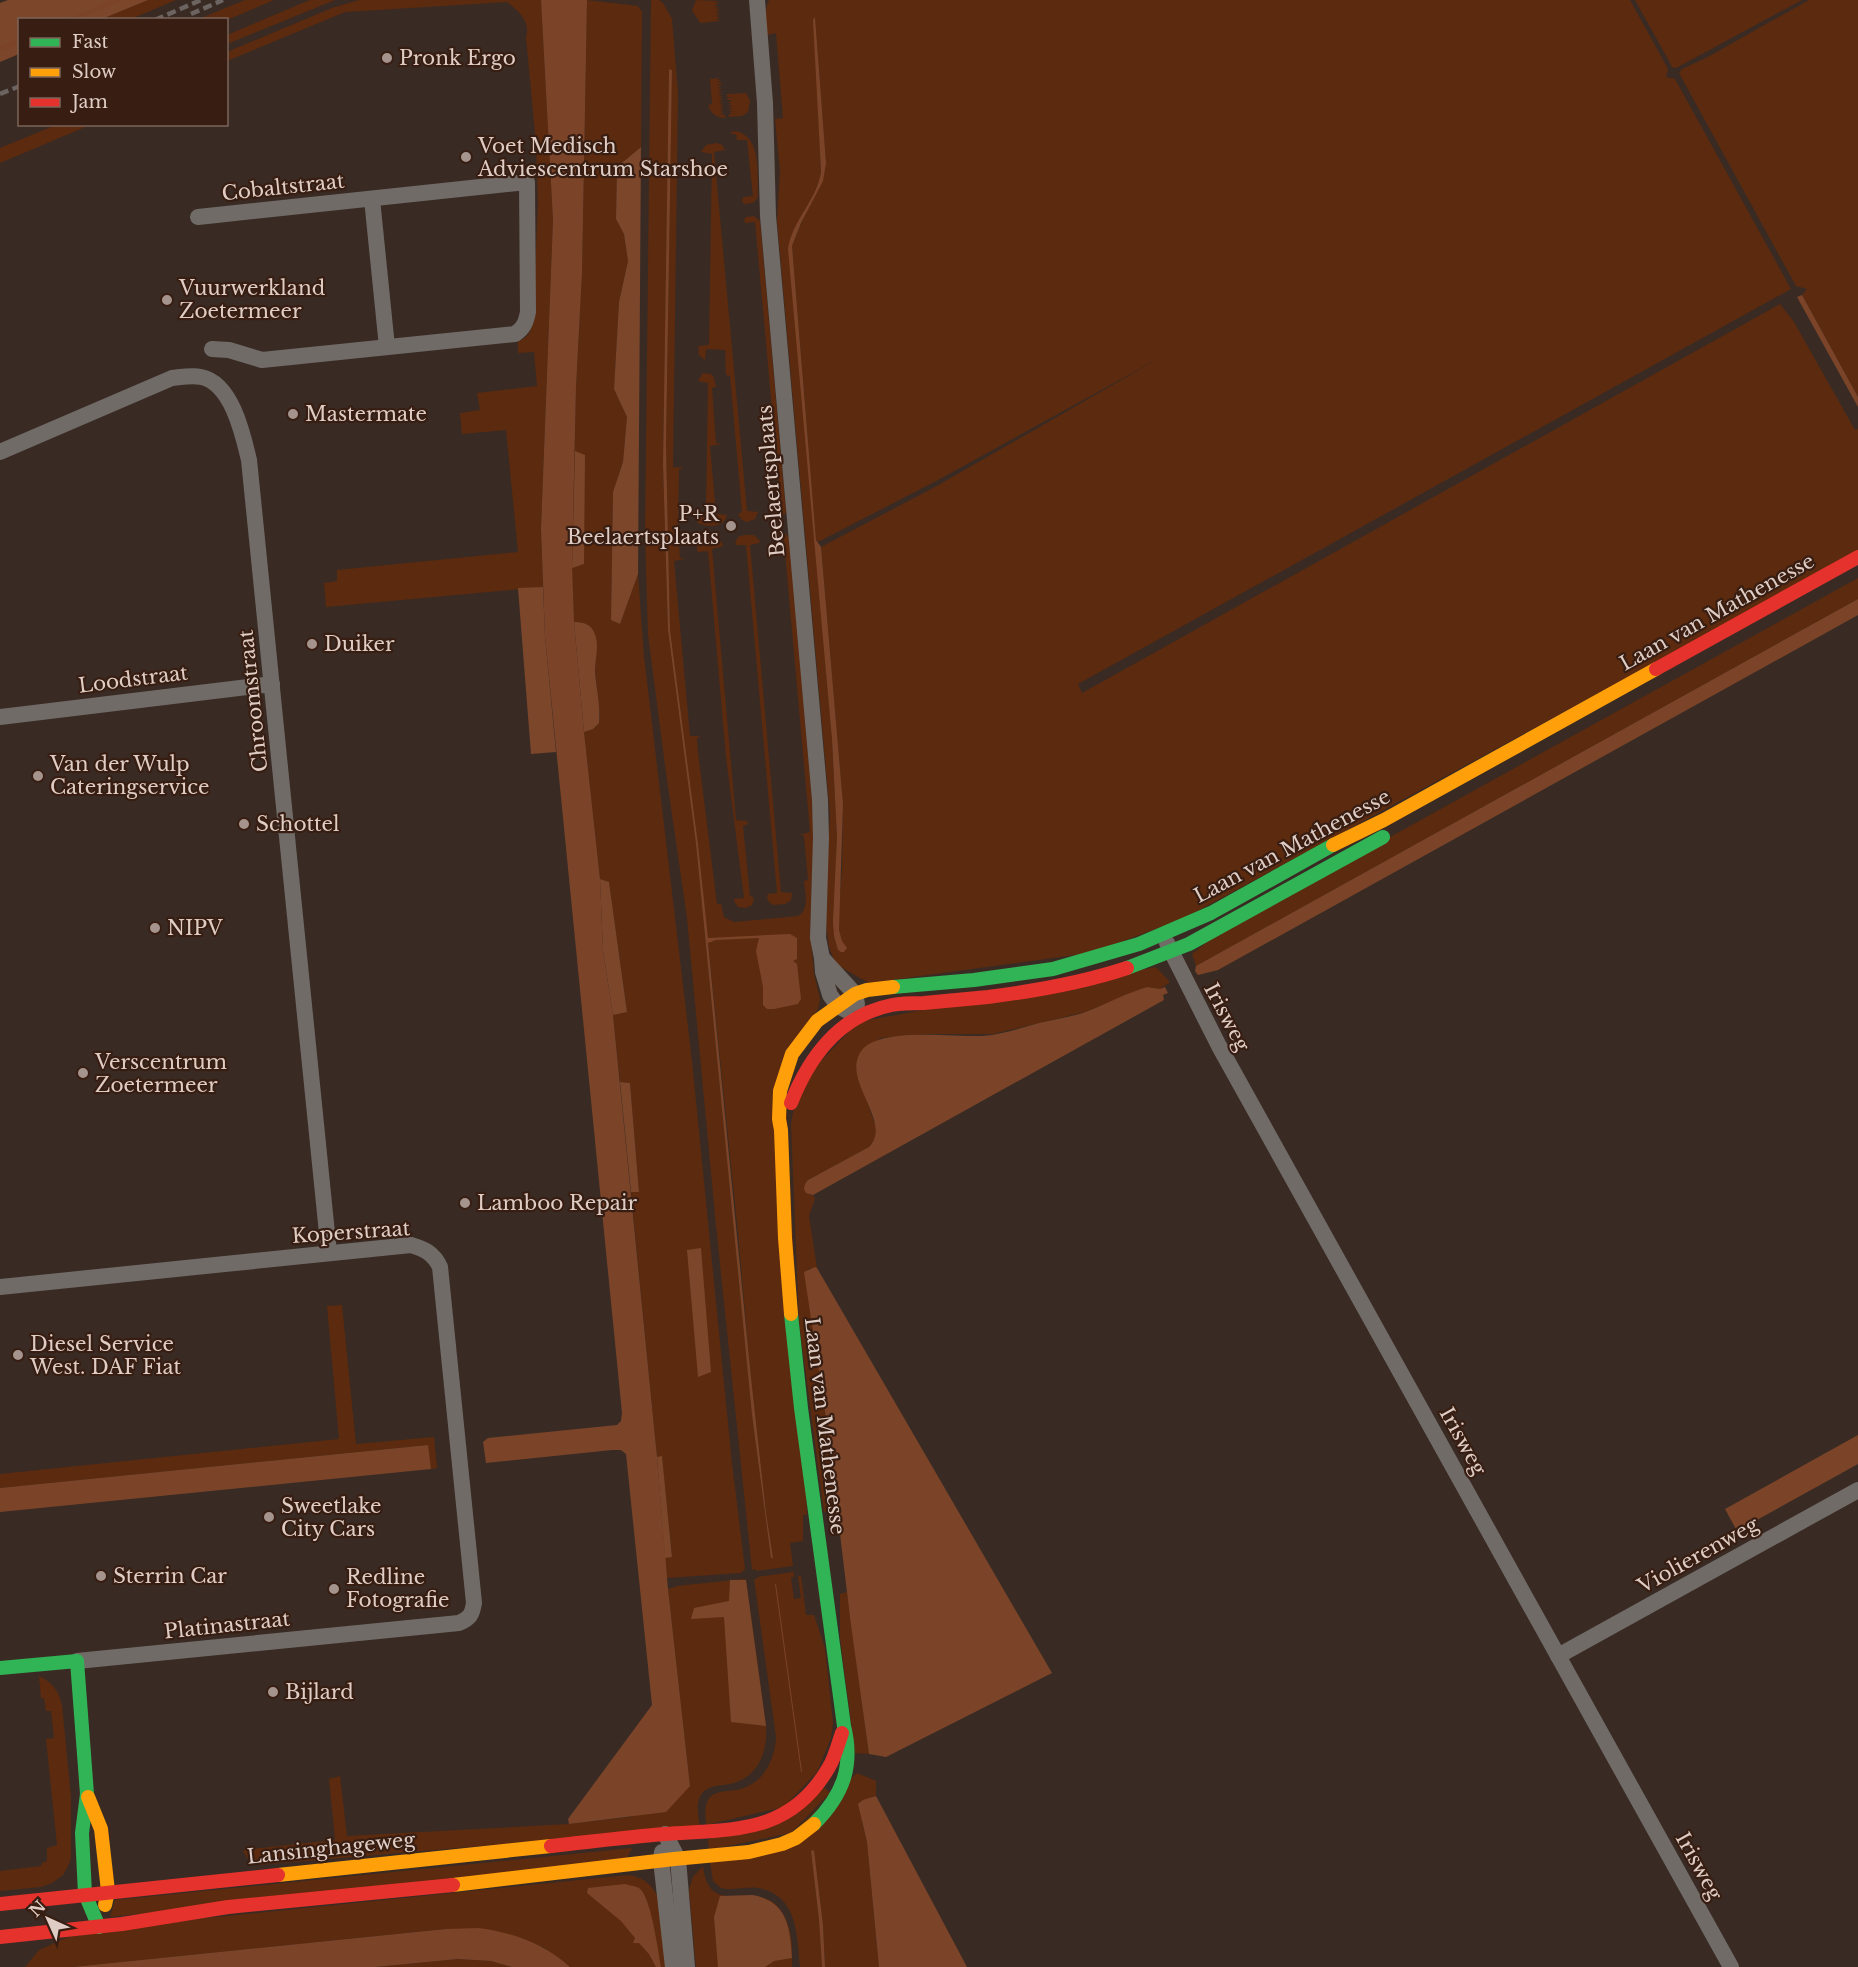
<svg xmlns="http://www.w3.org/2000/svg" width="1858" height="1967" font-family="'Libre Baskerville',serif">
<rect width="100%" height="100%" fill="#392b24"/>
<g fill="#5c2a0e" fill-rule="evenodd">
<polygon points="148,0 176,0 131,19 102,19"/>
<polygon points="245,0 274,0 227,20 199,19"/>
<polygon points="310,0 335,0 227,44 227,35"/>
<path d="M359,0H541L553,220L541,529L543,587L326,607L324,583L337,581V570L518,552L506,430L462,434L460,413L480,410L477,393L537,386L534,352L518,353V341C531,337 532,328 533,316L538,203L536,144L526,37C531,21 518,11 507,2L345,12L227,61V52L332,8Z"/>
<polygon points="587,0 638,6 642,12 641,147 617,167 616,219 624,234 628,261 619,302 614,389 627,417 623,462 613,492 611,620 620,624 638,574 644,656 692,1061 732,1463 745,1569 741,1573 667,1578 665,1558 672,1556 662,1457 657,1457 631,1192 639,1192 630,1083 620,1082 613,1015 627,1011 609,882 600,879 584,732 593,729 599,723 600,714 595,671 596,656 582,622 574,622 572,568 576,387 582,273"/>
<path d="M651,0H659L663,3L672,19L678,93L673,467L684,468L679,470L678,533L680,558L685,559L674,561L690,736H701L697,738L698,752L717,904H721L724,917L734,922L798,916C810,909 805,894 804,881L808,880L804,836L800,835L810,832L784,541L773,540L774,535C780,530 786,532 790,539L814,825L810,930L814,974L820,999L818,1009L784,1061L807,1515H803V1541L790,1543L793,1566L756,1571V1569L752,1570L716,1226L687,918L666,773L648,635L645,534ZM672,69L666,445L670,630L698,844L738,1233L750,1368L766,1513L773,1558H771L752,1415L696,844L668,630L663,464L669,70Z"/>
<polygon points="696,0 719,1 714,3 719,3 714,6 719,7 715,8 719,9 719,10 715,11 720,13 715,14 720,14 716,16 720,18 716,19 720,21 700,23 692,10"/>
<path d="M769,0H1630L1668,69L1666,77L1675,79L1791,289L1078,684L1082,693L1780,304L1794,322L1855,430L1858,429V552L1183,919L1090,953L869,983L837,965L834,960L829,947L825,917L830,814L777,220L780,171L775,119L783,118L776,33L767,35L765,12ZM814,18H815L826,163L792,246L816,540L818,542L938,480L1163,356L935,487L821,547L843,804L842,870L839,907V930L842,941L834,936L837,837L832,739L790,240C798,217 818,194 821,171Z"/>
<polygon points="1635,0 1802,0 1676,68 1672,67 1669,61"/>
<polygon points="1809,0 1858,0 1858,397 1802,295 1807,289 1796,286 1679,73 1682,69 1706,58"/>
<path d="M721,78L717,80H721L717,82L722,83V84L717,85L722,86L718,88H722L718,90L722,91L718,93L723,94L718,96H723L719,98L723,99L719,101L723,102L719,104H724L719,106L724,107L720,109H724L720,111L724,112L720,114L725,115V118C716,118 711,113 708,105L712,104L710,79Z"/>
<polygon points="746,93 750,101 748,112 742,116 729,117 729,114 733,114 729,112 733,111 728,110 733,108 728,108 732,106 728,104 732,103 728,103 732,100 728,100 727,98 732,97 727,97 727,94"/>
<polygon points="56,125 90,125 0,163 0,148"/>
<path d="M736,131C762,137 757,175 758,196C756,203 752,203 745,204L742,202L743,197L753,196L747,140H737L736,134H731V132Z"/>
<path d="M717,143L722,145L725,150L714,152L747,511L758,512L755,519L747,522L742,520L738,514L742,512L730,376L726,375L725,350L706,349L705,360C699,357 697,352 699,346L709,345L712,154L701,152L706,145Z"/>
<path d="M754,216L760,221L786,512C783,518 778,521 772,517L770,511L781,508L755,222L745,223L744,220L746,217Z"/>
<path d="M703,373L711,374L714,378L716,387L712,388L716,443L721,444L710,446L716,514L727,515C725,527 708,528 698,523L696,520V513H706L708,383L698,381Z"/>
<polygon points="744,535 754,535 760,541 759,543 750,545 781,892 792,893 791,900 785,904 773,905 768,901 767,896 768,894 777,893 746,545 736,545 735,544 738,537"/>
<polygon points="717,538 721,541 723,546 712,549 736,820 747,821 748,824 743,826 750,896 754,898 752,905 746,908 738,907 734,901 734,899 744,898 726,757 708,551 698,552 697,550 697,544 701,540"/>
<polygon points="1858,578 1858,599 1196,966 1192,954 1222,930"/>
<polygon points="1156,967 1170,982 1160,989 1147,987 1085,1012 993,1034 930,1034 880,1038 856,1069 876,1128 875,1139 869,1147 808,1180 810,1194 812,1195 815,1198 809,1216 817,1268 808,1269 840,1537 836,1529 834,1530 828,1511 824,1512 799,1322 791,1124 795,1101 803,1080 858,1022"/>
<polygon points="342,1305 356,1444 434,1437 437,1468 431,1469 427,1445 0,1488 0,1474 339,1439 327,1306"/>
<path d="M794,1572V1577H791L794,1599L801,1598L798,1576H801L806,1615H814L825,1648L833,1723L831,1738L817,1772L784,1807L706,1825C706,1818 704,1809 707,1802C712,1790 726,1792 736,1790C762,1785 775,1762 776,1737L754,1579H757V1577Z"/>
<path d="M743,1579L746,1580L766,1726C768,1752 758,1778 730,1784C718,1786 704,1785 699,1799C696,1808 699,1819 700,1827L260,1865C251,1863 246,1858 243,1850L335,1840L329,1779L340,1776L347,1836L569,1824L630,1817L690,1786L668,1589L677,1586Z"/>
<polygon points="847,1592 869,1754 855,1753 840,1637 840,1594"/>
<path d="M39,1676C52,1682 59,1691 62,1705L71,1797V1857L69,1864L63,1875L52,1883L41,1887L0,1891V1871L41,1866L42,1863L47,1861V1848L57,1845L46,1739L54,1738L51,1711H46L44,1698H41Z"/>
<path d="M857,1773L876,1781V1796L872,1797L862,1822L867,1842L879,1967H825L823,1925L814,1851H811L819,1920L822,1967H800C797,1936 798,1895 758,1888C746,1886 733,1891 721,1888L713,1881L710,1862L768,1855Z"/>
<polygon points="825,1788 830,1793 791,1833 709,1850 708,1840"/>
<polygon points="632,1848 626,1860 110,1917 115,1900"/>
<path d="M703,1866C710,1928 768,1865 788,1925C793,1938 792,1953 792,1967H696L689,1890L693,1877Z"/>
<path d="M628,1875C670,1880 664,1934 668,1967H570L543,1947L446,1929L73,1967H25L39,1950L68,1937L197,1919Z"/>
<polygon points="458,1959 491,1961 512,1967 375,1967"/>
</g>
<g fill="#7c462b">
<polygon points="8,0 148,0 102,19 20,20 19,54 0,62 0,3"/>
<polygon points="641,147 638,574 620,624 611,620 613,492 623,462 627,417 614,389 619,302 628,261 624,234 616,219 617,167"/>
<polygon points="575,451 585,455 584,564 572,568"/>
<polygon points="543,587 545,636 556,752 531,754 518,588"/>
<path d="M574,622C583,622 590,624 594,632C600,644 595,658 595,671C596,688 601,706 599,723L593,729L584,732Z"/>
<polygon points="600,879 609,882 627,1012 613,1015 603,951"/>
<polygon points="620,1082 630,1083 639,1192 631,1192"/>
<polygon points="701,1248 711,1372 698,1377 687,1250"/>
<polygon points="662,1456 672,1557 665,1558 657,1457"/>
<polygon points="730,1580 746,1580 766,1726 731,1722 724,1617 691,1619 694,1608 729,1601"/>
<path d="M752,1895C788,1901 790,1928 792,1958L774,1961L765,1967H718L714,1917L720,1896Z"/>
</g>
<g fill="#7b4428">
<polygon points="541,0 587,0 582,273 576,387 572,563 574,622 584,732 600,879 603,951 613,1015 657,1457 668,1589 690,1786 666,1812 569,1824 568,1819 652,1705 626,1454 621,1450 612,1450 486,1463 483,1442 488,1438 617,1425 621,1421 622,1413 545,636 541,529 553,220"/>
<path d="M815,17L826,163L823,181L801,223L792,246L816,540L821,547L843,804L839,930L842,941L847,948L844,952H841L838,950L834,936L833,921L837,837L832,739L788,249C792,220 818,199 821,171L813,20Z"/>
<polygon points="669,69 672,70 666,445 670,630 698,844 708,938 790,934 797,938 797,959 793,961 797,964 801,999 798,1004 774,1009 767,1009 763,1005 763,987 756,951 759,938 716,940 708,943 750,1368 766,1513 773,1558 771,1558 752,1415 696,844 668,630 663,464"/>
<polygon points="1802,295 1858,397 1858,407 1797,297"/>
<polygon points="1858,599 1858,615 1218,970 1198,975 1195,971 1196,966"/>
<path d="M1147,987L1160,989L1165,987L1168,993L1163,995L1164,1000L813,1195L806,1193L804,1189L805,1184L808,1180L869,1147C894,1122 839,1079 862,1050C880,1027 954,1037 981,1036C1001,1035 1020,1028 1039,1023C1055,1019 1073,1017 1088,1011C1108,1003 1127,993 1147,987Z"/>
<polygon points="815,1267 817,1268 1052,1673 886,1757 869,1754 851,1625 826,1418 804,1272"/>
<polygon points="1858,1435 1858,1464 1737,1531 1725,1509"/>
<polygon points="428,1445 431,1469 0,1512 0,1488"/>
<polygon points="775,1584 776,1584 802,1772 801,1772"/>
<polygon points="876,1796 967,1967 879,1967 867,1842 858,1804 863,1800"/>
<polygon points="814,1850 823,1925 825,1967 822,1967 819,1920 811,1851"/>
<path d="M625,1884C628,1885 635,1886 639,1888C651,1896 658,1951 661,1967H656L649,1954L639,1943H633L635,1938L621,1921L587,1893L588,1888Z"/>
<path d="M479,1928C514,1933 543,1943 570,1967H512L491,1961L458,1959L375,1967H73L446,1929Z"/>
</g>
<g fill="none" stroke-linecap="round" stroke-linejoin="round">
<g stroke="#7b4428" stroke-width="4.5">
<polyline points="71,20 118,0"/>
<polyline points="0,49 20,41"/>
</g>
<g stroke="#716b68" stroke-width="16">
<polyline points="757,0 765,103 768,216 820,800 821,838 818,938 822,958 823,972 830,995 838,1006 846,1010"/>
<polyline points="372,199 387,347"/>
<path d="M198,217L527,182L528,312C526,322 524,328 515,334L262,360L229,350L212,349"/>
<path d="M0,452L172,378C182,377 192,375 201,377C232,383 243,435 249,460L329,1253"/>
<polyline points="0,717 272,684"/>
<polyline points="1167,943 1219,1046 1731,1967"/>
<polyline points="822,958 855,994 857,1004"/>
<path d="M0,1287L411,1245C425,1249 434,1254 440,1267L474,1603C472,1615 470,1618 459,1623L77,1661"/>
<polyline points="1558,1656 1858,1490"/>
<polyline points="665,1834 678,1859 687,1967"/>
<polyline points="662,1852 661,1860 673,1967"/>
</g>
<g stroke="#30b455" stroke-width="14">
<polyline points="1127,968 1189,944 1383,837"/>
<polyline points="893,987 974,980 1053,969 1139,944 1211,913 1333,845"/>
<path d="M791,1314L801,1408L844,1726C854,1766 843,1795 814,1824"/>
<polyline points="0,1668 77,1661 87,1794 82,1833 85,1894 99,1927"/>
</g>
<g stroke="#ff9f0a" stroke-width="14">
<polyline points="1333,845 1384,820 1656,669"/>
<polyline points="791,1314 785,1238 781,1130 779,1119 780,1091 792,1054 817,1021 855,994 867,990 893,987"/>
<polyline points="88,1797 101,1829 108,1891 105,1905"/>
<polyline points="278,1875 551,1846"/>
<polyline points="453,1885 674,1859 749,1852 782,1844 796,1838 814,1824"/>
</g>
<g stroke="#e5322d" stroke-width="14">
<polyline points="1656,669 1858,557"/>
<path d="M791,1103C809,1057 840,1015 892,1005C902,1003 913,1003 924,1003C945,1001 967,999 988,997C1035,991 1082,983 1127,968"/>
<path d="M551,1846C589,1842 627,1837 665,1834C733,1829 790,1835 829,1767C835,1757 838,1744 842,1733"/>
<polyline points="0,1904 278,1875"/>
<polyline points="0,1937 122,1924 228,1907 453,1885"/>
</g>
<g stroke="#6c6460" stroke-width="4.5" stroke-dasharray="9 4.5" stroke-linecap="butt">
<polyline points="191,14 223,0"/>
<polyline points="155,20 201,0"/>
<polyline points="0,94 20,86"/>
</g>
</g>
<g fill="#a5948d" stroke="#381e12" stroke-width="2">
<circle cx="387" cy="58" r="6"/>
<circle cx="466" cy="157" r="6"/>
<circle cx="167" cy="300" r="6"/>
<circle cx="293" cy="414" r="6"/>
<circle cx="731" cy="526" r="6"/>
<circle cx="312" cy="644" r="6"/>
<circle cx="38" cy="776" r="6"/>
<circle cx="244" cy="824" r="6"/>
<circle cx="155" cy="928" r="6"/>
<circle cx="83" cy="1073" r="6"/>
<circle cx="465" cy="1203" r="6"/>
<circle cx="18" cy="1355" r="6"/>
<circle cx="269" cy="1517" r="6"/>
<circle cx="101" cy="1576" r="6"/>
<circle cx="334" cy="1589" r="6"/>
<circle cx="273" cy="1692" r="6"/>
</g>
<g text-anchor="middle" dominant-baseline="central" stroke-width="4.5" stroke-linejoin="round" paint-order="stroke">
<g font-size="20" fill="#dfcdc5" stroke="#381e12" text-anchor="start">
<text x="399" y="58">Pronk Ergo</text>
<text x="478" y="146">Voet Medisch<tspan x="478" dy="23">Adviescentrum Starshoe</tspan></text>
<text x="179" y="288">Vuurwerkland<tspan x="179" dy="23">Zoetermeer</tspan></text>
<text x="305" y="414">Mastermate</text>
<text x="719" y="514" text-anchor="end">P+R<tspan x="719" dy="23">Beelaertsplaats</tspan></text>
<text x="324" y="644">Duiker</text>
<text x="50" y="764">Van der Wulp<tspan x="50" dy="23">Cateringservice</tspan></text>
<text x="256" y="824">Schottel</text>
<text x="167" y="928">NIPV</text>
<text x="95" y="1062">Verscentrum<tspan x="95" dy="23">Zoetermeer</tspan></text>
<text x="477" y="1203">Lamboo Repair</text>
<text x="30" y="1344">Diesel Service<tspan x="30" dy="23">West. DAF Fiat</tspan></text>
<text x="281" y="1506">Sweetlake<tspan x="281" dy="23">City Cars</tspan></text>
<text x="113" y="1576">Sterrin Car</text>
<text x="346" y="1577">Redline<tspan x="346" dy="23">Fotografie</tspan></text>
<text x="285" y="1692">Bijlard</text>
</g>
<g font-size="20" fill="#dfcdc5" stroke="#381e12">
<text transform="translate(283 187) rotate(-6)">Cobaltstraat</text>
<text transform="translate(771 481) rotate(-95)">Beelaertsplaats</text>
<text transform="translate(1717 612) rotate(-29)">Laan van Mathenesse</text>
<text transform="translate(133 679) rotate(-7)">Loodstraat</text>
<text transform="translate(253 701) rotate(-96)">Chroomstraat</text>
<text transform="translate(1292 846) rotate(-28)">Laan van Mathenesse</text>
<text transform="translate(1227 1017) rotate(62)">Irisweg</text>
<text transform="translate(351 1232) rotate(-4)">Koperstraat</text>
<text transform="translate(825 1426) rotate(83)">Laan van Mathenesse</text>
<text transform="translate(1463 1441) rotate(61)">Irisweg</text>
<text transform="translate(1698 1555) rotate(-29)">Violierenweg</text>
<text transform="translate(227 1625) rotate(-6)">Platinastraat</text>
<text transform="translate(331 1848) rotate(-6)">Lansinghageweg</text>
<text transform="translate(1699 1866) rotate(61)">Irisweg</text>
</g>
</g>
<rect x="18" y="18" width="210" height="108" fill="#381e12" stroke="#7b645a" stroke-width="1.5"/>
<rect x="30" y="38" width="30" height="9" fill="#30b455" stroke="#7b645a" stroke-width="1.5"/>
<text x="72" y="48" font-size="18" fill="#dfcdc5">Fast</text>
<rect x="30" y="68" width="30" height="9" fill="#ff9f0a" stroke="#7b645a" stroke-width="1.5"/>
<text x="72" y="78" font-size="18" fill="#dfcdc5">Slow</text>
<rect x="30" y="98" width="30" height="9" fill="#e5322d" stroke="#7b645a" stroke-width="1.5"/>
<text x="72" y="108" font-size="18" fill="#dfcdc5">Jam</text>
<g transform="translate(48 1919) rotate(315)" stroke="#381e12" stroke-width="4.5" paint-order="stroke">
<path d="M0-4.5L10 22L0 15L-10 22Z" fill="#dfcdc5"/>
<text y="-9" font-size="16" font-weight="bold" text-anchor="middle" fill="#dfcdc5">N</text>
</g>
</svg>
